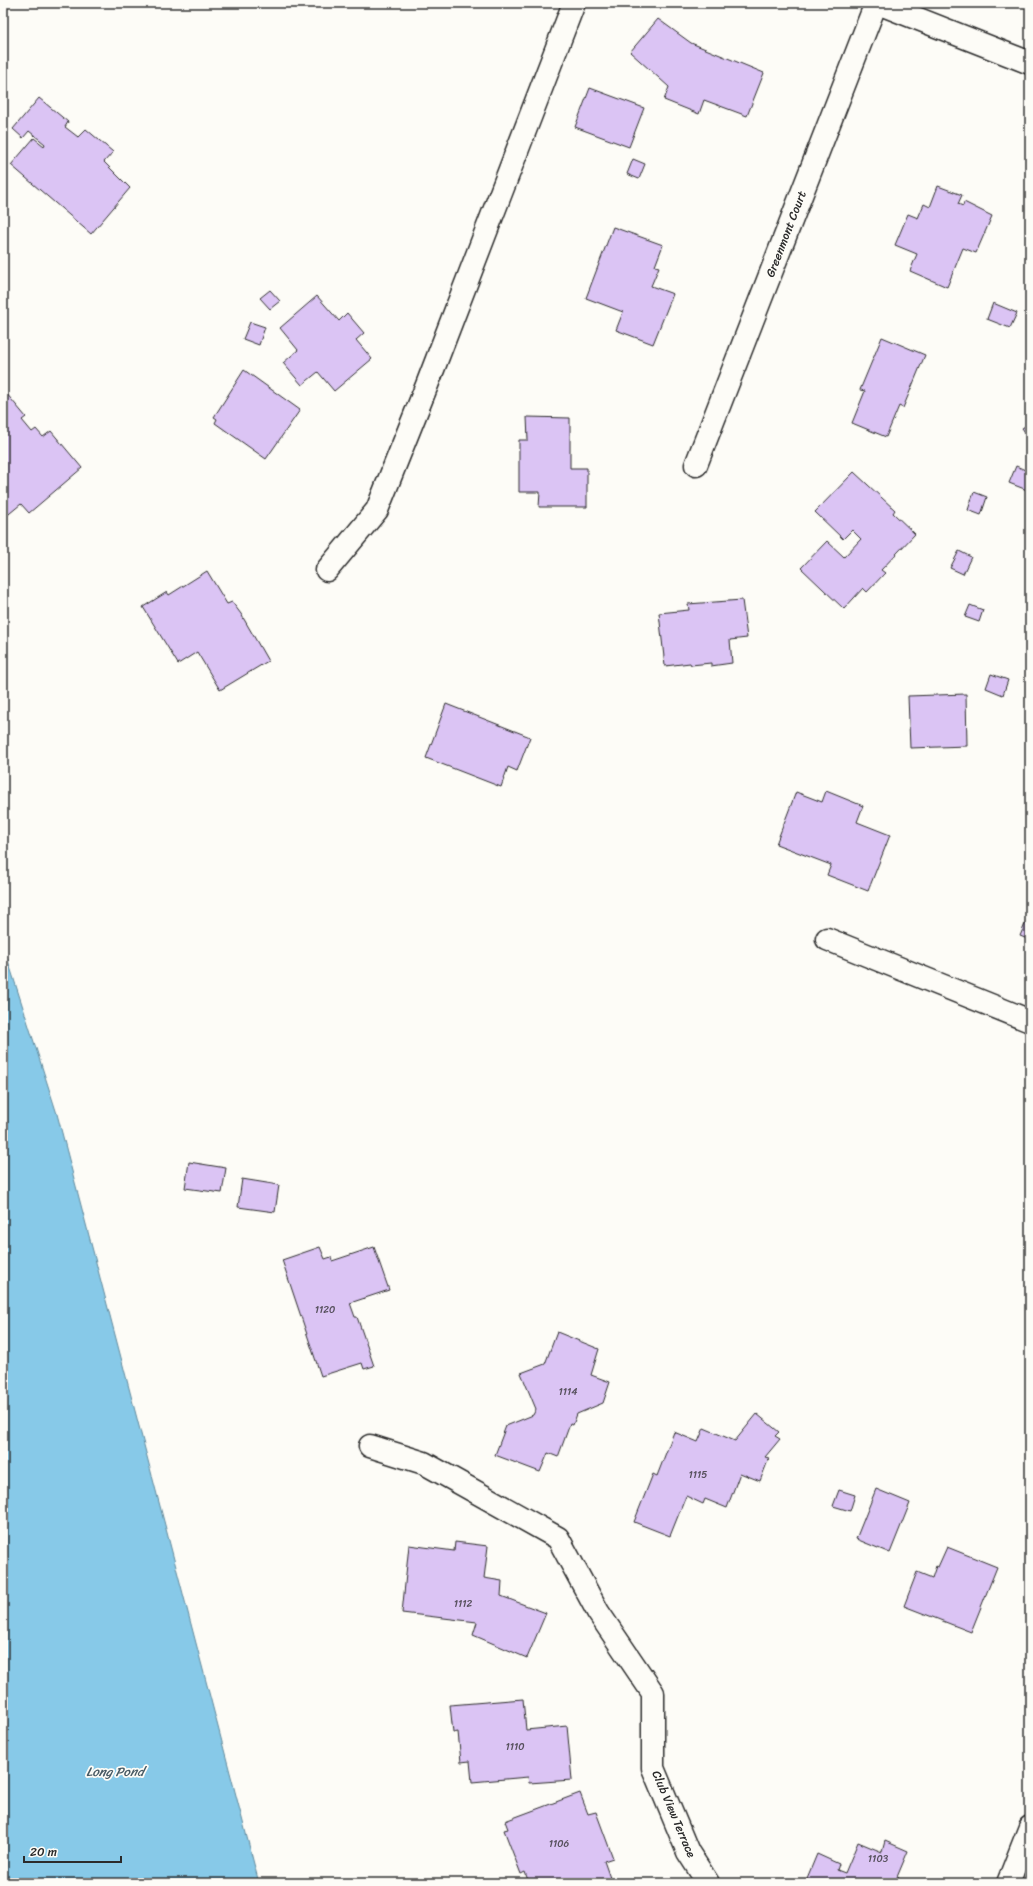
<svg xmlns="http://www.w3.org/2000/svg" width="1033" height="1886" font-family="Sriracha,sans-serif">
<rect width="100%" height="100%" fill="#fdfcf7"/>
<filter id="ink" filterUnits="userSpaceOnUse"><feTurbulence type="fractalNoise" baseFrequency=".025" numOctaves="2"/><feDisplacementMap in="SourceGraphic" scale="8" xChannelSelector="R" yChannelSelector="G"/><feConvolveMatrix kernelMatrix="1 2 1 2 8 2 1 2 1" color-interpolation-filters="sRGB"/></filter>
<g filter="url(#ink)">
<polygon fill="#87c9e8" stroke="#628a9c" points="3,945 57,1114 259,1883 3,1883"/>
<g fill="#dbc4f4" stroke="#2b2b2b">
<polygon points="658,19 691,43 764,73 747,116 704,100 699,114 664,100 669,87 630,52"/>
<polygon points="590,88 644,108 629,147 575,127"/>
<polygon points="39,98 68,122 65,127 78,137 86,129 113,152 104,162 130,188 91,234 11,165 34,138 44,146 45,144 29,131 23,138 13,129"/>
<polygon points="633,159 645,164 639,179 627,174"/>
<polygon points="938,186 962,195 958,204 963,206 964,202 992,216 976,253 963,248 947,287 910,271 917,254 895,245 908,214 918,218 924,204 930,207"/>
<polygon points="613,227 663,245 655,266 659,267 651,286 673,294 653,344 616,330 623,312 586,298"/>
<polygon points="270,290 280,301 270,309 260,298"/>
<polygon points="317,296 339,321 347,313 364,333 356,340 372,359 334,391 318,372 302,385 283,363 298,350 280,328"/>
<polygon points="993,303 1017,313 1010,328 987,319"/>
<polygon points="250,322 265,327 259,345 243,339"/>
<polygon points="882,337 925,355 903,408 899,406 886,437 852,423 865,391 860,390"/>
<polygon points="244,370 300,410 266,459 215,423 217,419 214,417"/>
<polygon points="6,393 26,417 22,420 32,432 36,429 43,437 51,431 82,468 29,513 21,504 4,518 3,395"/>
<polygon points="527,417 570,418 570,468 587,468 587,507 539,507 540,492 519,492 519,440 528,440"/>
<polygon points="1030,423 1030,439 1022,428"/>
<polygon points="1016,466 1030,472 1030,484 1027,490 1009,483"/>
<polygon points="854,472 895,510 893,513 915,534 881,570 885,573 867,592 863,588 844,609 801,568 827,541 844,557 861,539 852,530 843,539 815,512"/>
<polygon points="974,492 987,497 981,515 968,510"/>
<polygon points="959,551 971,557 963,574 950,568"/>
<polygon points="207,571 227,604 232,602 241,614 268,661 220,690 197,652 178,664 143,607 167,592 169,595"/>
<polygon points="742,600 747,638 730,640 732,663 711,666 711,663 691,665 690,663 665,666 659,613 689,610 688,604"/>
<polygon points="970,605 983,610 979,622 965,617"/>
<polygon points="991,674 1008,680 1003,695 986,688"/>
<polygon points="966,694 967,746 910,748 908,696"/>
<polygon points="446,704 530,737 517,771 508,767 501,787 426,758"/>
<polygon points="826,791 863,806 857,822 890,835 868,891 827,875 831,865 776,844 796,792 822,802"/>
<polygon points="1030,912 1030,940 1020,936"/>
<polygon points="189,1162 226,1168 222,1193 185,1188"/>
<polygon points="242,1179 279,1185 275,1212 238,1207"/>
<polygon points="320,1247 325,1259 331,1257 332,1261 374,1247 389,1290 350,1303 355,1317 357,1317 374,1366 364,1369 362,1363 321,1376 282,1260"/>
<polygon points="557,1332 599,1349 591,1375 610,1382 603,1403 577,1414 573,1425 570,1424 558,1457 548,1453 540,1472 495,1455 506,1426 533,1415 536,1409 521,1373 545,1364"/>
<polygon points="757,1414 779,1432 775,1436 780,1439 765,1457 769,1458 760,1481 740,1473 727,1508 705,1499 703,1504 686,1496 670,1536 634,1522 653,1474 657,1476 674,1432 698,1442 704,1428 735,1441"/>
<polygon points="876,1489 910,1503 890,1553 856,1539"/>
<polygon points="839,1490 855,1495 850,1511 833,1506"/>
<polygon points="455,1542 488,1546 484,1578 502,1581 501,1596 546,1613 527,1658 473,1635 477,1622 402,1613 409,1545 454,1551"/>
<polygon points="947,1547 997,1567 971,1632 904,1606 917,1572 932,1578 936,1566 938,1567"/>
<polygon points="523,1699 526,1730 567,1726 572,1780 529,1783 528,1777 472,1782 470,1761 461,1762 458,1732 453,1733 450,1705"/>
<polygon points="580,1793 588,1814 596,1812 613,1858 604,1861 610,1878 597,1883 529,1883 525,1872 521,1874 504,1830 508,1829 505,1821"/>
<polygon points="885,1841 908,1851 897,1877 899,1878 897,1883 805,1883 817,1854 839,1864 837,1870 845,1873 858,1842 882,1852"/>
</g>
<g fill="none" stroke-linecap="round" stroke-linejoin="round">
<defs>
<g id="minor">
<polyline points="878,3 1030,63"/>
<polyline points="696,465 876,3"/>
<polyline points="327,570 377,510 427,385 574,3"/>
<polyline points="827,939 1030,1021"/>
<polyline points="370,1446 424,1463 558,1538 598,1612 653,1693 653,1768 688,1852 708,1883"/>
<polyline points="1008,1883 1030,1827"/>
</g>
</defs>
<use href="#minor" stroke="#2b2b2b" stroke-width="25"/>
<use href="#minor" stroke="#fdfcf7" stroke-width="22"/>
</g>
</g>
<g text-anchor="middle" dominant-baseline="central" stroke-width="3.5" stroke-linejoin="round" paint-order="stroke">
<g font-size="10" fill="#57515d">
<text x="325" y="1310">1120</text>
<text x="568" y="1392">1114</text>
<text x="698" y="1475">1115</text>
<text x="463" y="1604">1112</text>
<text x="515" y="1747">1110</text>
<text x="559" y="1844">1106</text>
<text x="878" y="1859">1103</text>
</g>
<g font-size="12" fill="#2b2b2b" stroke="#fdfcf7">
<text transform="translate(786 234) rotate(-69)">Greenmont Court</text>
<text transform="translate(674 1814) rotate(67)">Club View Terrace</text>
</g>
<g font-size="13" font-style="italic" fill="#475a64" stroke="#fdfcf7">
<text x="115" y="1771">Long Pond</text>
</g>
</g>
<rect width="1033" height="1886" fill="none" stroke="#fdfcf7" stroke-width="16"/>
<rect x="8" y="8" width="1017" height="1870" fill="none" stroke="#2b2b2b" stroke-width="1.5" filter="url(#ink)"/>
<path d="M24 1856v6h97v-6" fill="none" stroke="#2b2b2b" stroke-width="2"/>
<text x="30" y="1856" font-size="12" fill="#2b2b2b" stroke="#fdfcf7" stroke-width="3" paint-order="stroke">20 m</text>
</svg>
